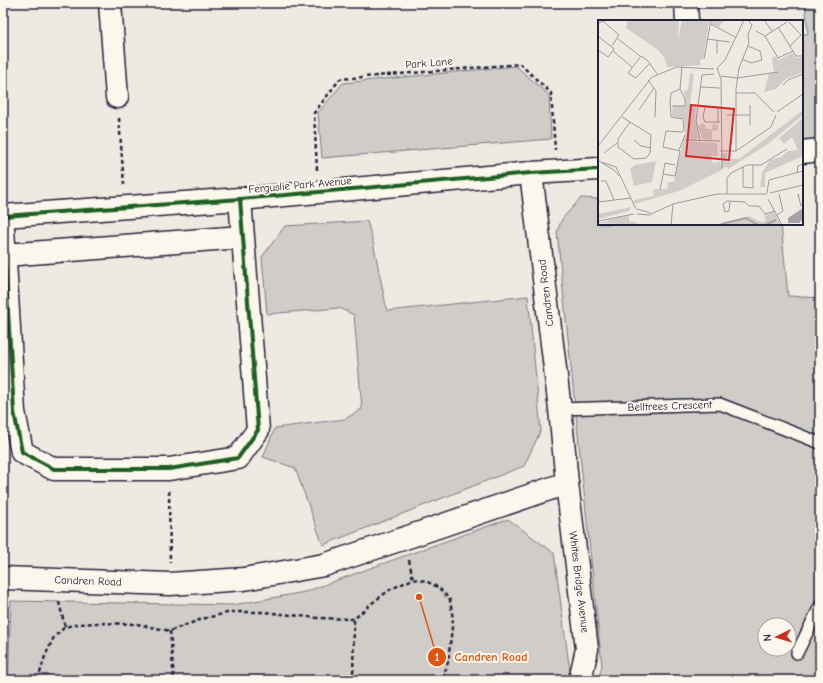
<svg xmlns="http://www.w3.org/2000/svg" width="823" height="683" font-family="'Comic Neue',sans-serif">
<rect width="100%" height="100%" fill="#eeeae2"/>
<filter id="ink" filterUnits="userSpaceOnUse"><feTurbulence type="fractalNoise" baseFrequency=".025" numOctaves="2"/><feDisplacementMap in="SourceGraphic" scale="8" xChannelSelector="R" yChannelSelector="G"/><feConvolveMatrix kernelMatrix="1 2 1 2 8 2 1 2 1" color-interpolation-filters="sRGB"/></filter>
<g filter="url(#ink)">
<g fill="#d0cdc9" stroke="#797882" fill-rule="evenodd">
<polygon points="805,3 820,3 820,141 802,146 802,35 808,33"/>
<polygon points="516,66 549,95 551,139 322,158 318,113 343,83"/>
<path d="M581,198L599,199V224H781L788,296L820,298V680H598L602,666L557,232L562,219ZM765,625H789V649H765Z"/>
<polygon points="367,221 373,242 387,311 528,296 541,430 524,466 323,545 295,468 263,457 275,428 345,419 362,409 354,315 339,308 267,314 262,257 285,226"/>
<polygon points="508,519 554,553 570,672 568,680 8,680 11,601 233,605 305,592 376,566"/>
</g>
<g fill="none" stroke-linecap="round" stroke-linejoin="round">
<defs>
<g id="lane">
<polyline points="560,409 720,404 820,443"/>
<polyline points="797,653 820,606"/>
</g>
<g id="street">
<polyline points="110,3 117,97"/>
<polyline points="686,3 687,21"/>
<polyline points="802,152 820,150"/>
<polyline points="531,173 560,409 567,483 587,649 580,680"/>
<polyline points="3,216 240,199 531,173 599,169"/>
<polyline points="3,228 14,412 22,452 54,469 169,469 238,458 258,430 240,199"/>
<polyline points="5,255 242,237"/>
<polyline points="3,578 170,584 244,579 324,565 405,538 567,483"/>
</g>
</defs>
<use href="#lane" stroke="#22223b" stroke-width="14"/>
<use href="#street" stroke="#22223b" stroke-width="25"/>
<g stroke="#22223b" stroke-width="2.5" stroke-dasharray="4 3" stroke-linecap="butt">
<polyline points="119,118 124,185"/>
<polyline points="317,170 314,113 340,79 520,64 551,93 555,150"/>
<polyline points="169,491 170,562"/>
<polyline points="409,560 413,579"/>
<polyline points="59,602 65,627"/>
<polyline points="170,631 174,680"/>
<polyline points="38,680 45,656 54,637 65,627 78,624 98,623 137,624 170,631 202,619 231,612 263,612 318,618 354,619 372,603 391,589 413,579 426,581 439,588 450,600 453,619 448,662 443,679 441,680"/>
<polyline points="353,680 354,619"/>
</g>
<use href="#lane" stroke="#fbf7ec" stroke-width="11"/>
<use href="#street" stroke="#fbf7ec" stroke-width="22"/>
<defs>
<g id="cycleway">
<polyline points="3,216 240,199 531,173 599,169"/>
<polyline points="3,228 14,412 22,452 54,469 169,469 238,458 258,430 240,199"/>
</g>
</defs>
<use href="#cycleway" stroke="#fbf7ec" stroke-width="6"/>
<use href="#cycleway" stroke="#1b5e20" stroke-width="4"/>
</g>
</g>
<g text-anchor="middle" dominant-baseline="central" stroke-width="4" stroke-linejoin="round" paint-order="stroke">
<g font-size="11" fill="#22223b" stroke="#fbf7ec">
<text transform="translate(429 63) rotate(-5)">Park Lane</text>
<text transform="translate(300 185) rotate(-5)">Ferguslie Park Avenue</text>
<text transform="translate(546 293) rotate(-97)">Candren Road</text>
<text transform="translate(670 406) rotate(-2)">Belltrees Crescent</text>
<text transform="translate(88 581) rotate(2)">Candren Road</text>
<text transform="translate(579 582) rotate(83)">Whites Bridge Avenue</text>
</g>
</g>
<g transform="translate(598 20)">
<rect width="205" height="205" fill="#eeeae2"/>
<path d="M30,0H81L80,20L84,0H127L121,7L111,2L105,39L102,40L103,45L69,47L66,37L60,30L28,8ZM194,33L199,38L205,37V52L188,59L178,69L166,72L171,54L176,53L174,38L177,36L181,40ZM92,53L96,54L92,85L98,86L97,100L100,118L98,120H87L86,99L74,96L75,86H88L86,71L90,70ZM205,90V95L170,124L130,149L129,147L124,149L123,134L129,133V139H141ZM205,98V136L167,153V167H162L164,153L172,140L183,137L190,131L200,130L194,117L186,124L181,118ZM106,103L108,109H114L115,104L120,105V110L114,111V120L104,119L100,106ZM85,121L119,123L120,136H113V139L115,143L122,141L124,150L81,171L37,184L35,181L40,179L55,176L56,169H69L70,162H76ZM58,141L54,162L36,166L32,149L37,145ZM33,187L31,191L0,199V194ZM176,192L183,205H121L151,196L163,202L168,201L166,195ZM31,195V201L39,203V205L0,203L7,201L10,203L9,200Z" fill="#d0cdc9"/>
<path d="M205,188V199L201,203H190V198Z" fill="#a6a3a7"/>
<path fill="none" stroke="#a6a3a7" stroke-width="2" d="M123,204L148,198L160,205M167,205L178,200"/>
<path fill="none" stroke="#9c9a9f" stroke-width="1" d="M166,0L174,11M191,2L203,15L192,26M0,4L5,1L21,15L14,26M113,4L137,17M180,7L198,36H205M158,11L167,16L180,38L195,31M0,16L16,29L10,37L0,30M167,16L189,2M20,19L42,36M109,19L132,22M15,31L34,47M119,34V21M106,39L113,0M144,39L153,43L164,40L162,31L150,26M51,44L38,58L30,53L43,36L50,41L59,54M119,48L123,59L124,149M119,48L127,40L146,0M123,56L139,58L180,52M50,60L58,71L57,97M185,65L190,60L205,54M103,67L122,68M138,73H157L176,92M152,85V105M74,86H87V79L82,69M41,90L56,68M179,92L205,74M129,95H152M24,97L53,115L52,133L48,138L36,139L20,127V119L32,102M120,102V87M122,102H107L105,97L107,87H122M36,120L43,126L53,128M85,120L122,121M102,121L98,101L104,55L116,54M0,126L54,57L79,47L116,49M81,130L87,115M122,131H138L173,107L178,95M138,131V69L141,48L151,23L150,15L154,5L150,0M6,133L19,123M0,141L18,147L38,189M4,143L16,150L21,156M77,145L67,143L65,154L77,156L82,131L65,127L68,111L84,112L86,110L85,99L73,97L72,81L73,73L82,69L84,46M145,147V167L155,168V145M199,153L200,146L205,144M3,161H8L16,180M62,169L65,155M169,173L171,160L205,151M172,173L205,165M129,174V158L133,153L149,145H163L189,129M201,177L200,174L203,186L205,185M170,179L184,205M0,182L33,178M132,182L131,191L127,192L125,184L129,181L147,182L151,186H161L167,194L177,191M39,189L53,193M39,194L51,195L75,184L119,174H169M179,195L185,191L181,174M0,201L36,194M73,205L75,184"/>
<path fill="#d62828" fill-opacity="0.15" stroke="#d62828" stroke-width="2" d="M93,85L136,89L131,140L88,136Z"/>
<rect width="205" height="205" fill="none" stroke="#22223b" stroke-width="2"/>
</g>
<path fill="none" stroke="#de560e" stroke-width="1.5" d="M419 597L437 657"/>
<g fill="#de560e" stroke="#fbf7ec" stroke-width="1.5">
<circle cx="419" cy="597" r="4"/>
<circle cx="437" cy="657" r="10"/>
</g>
<g font-size="12" text-anchor="middle" font-weight="bold" fill="#fff">
<text x="437" y="661">1</text>
</g>
<g font-size="12" text-anchor="middle" font-weight="bold" fill="#de560e" stroke="#fbf7ec" stroke-width="4" stroke-linejoin="round" paint-order="stroke">
<text x="491" y="661">Candren Road</text>
</g>
<rect width="823" height="683" fill="none" stroke="#fbf7ec" stroke-width="16"/>
<rect x="8" y="8" width="807" height="667" fill="none" stroke="#22223b" stroke-width="1.5" filter="url(#ink)"/>
<g transform="translate(777 637) rotate(265)"><circle r="19" fill="#fbf7ec" stroke="#a4a2a5"/>
<path d="M0-3L7 15L0 10L-7 15Z" fill="#c8321e"/>
<text y="-6" font-size="11" font-weight="bold" text-anchor="middle" fill="#22223b">N</text>
</g>
</svg>
